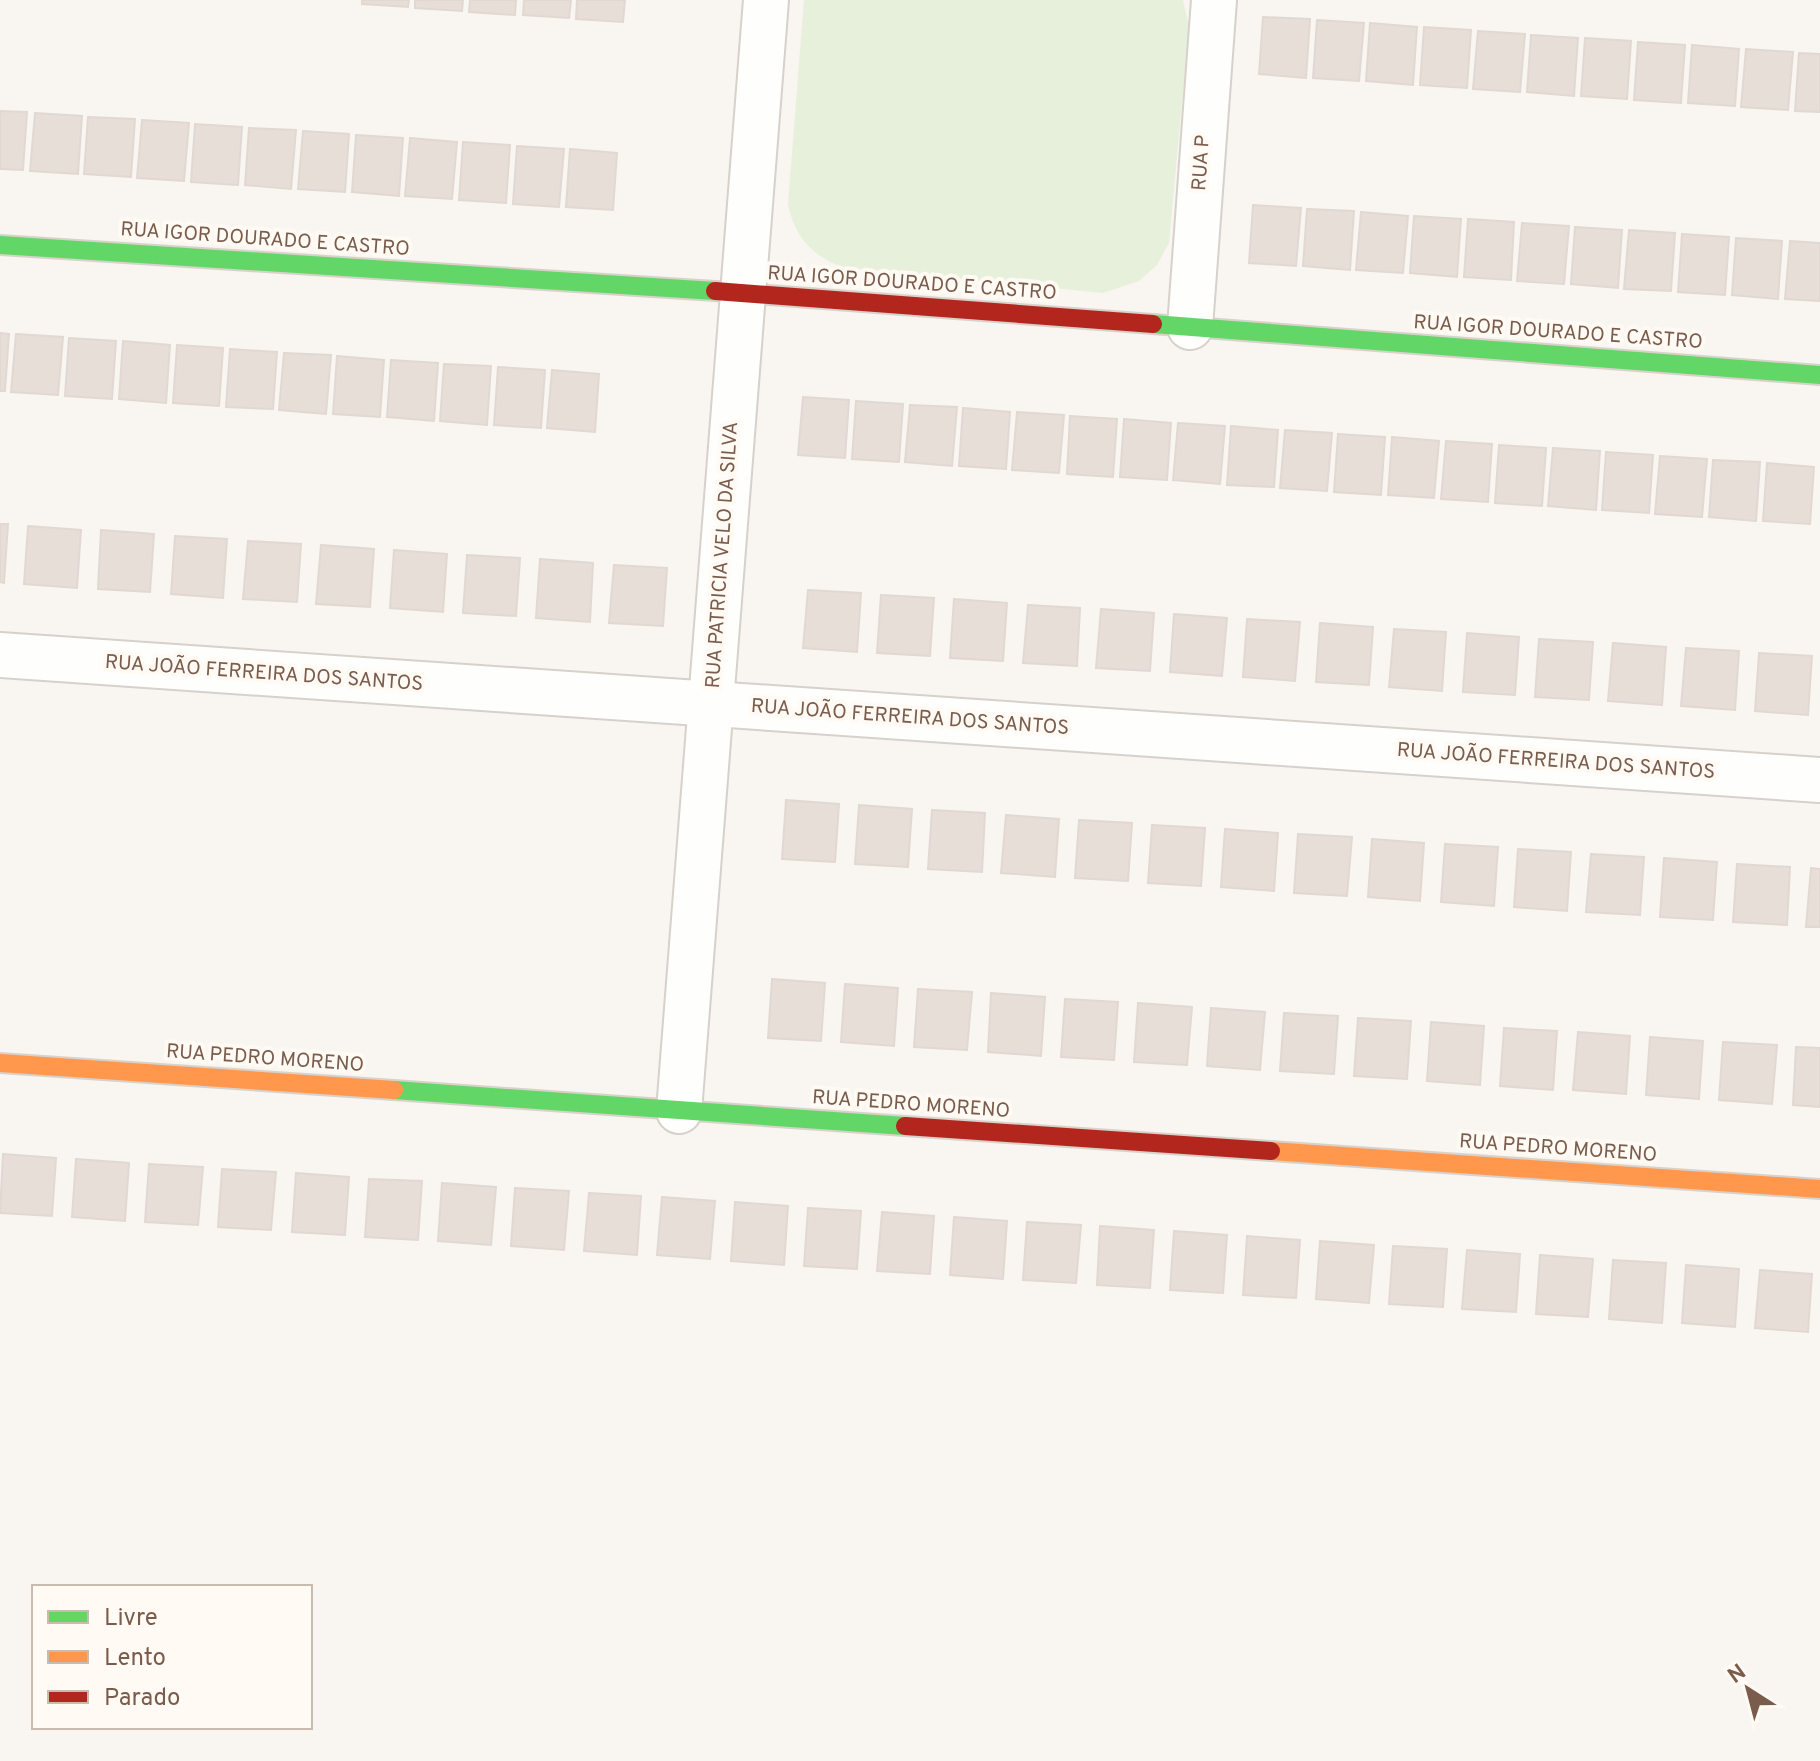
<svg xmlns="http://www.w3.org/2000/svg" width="1820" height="1761" font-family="Overpass,sans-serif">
<rect width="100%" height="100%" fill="#f9f5f0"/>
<path fill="#e7f0db" d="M804,0H1183L1189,27L1169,243L1157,265L1139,281L1103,293L842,267C812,256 794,236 788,204Z"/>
<g fill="#e6ded7" stroke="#e2d8d2" stroke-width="2">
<polygon points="362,0 409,0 408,7 362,4"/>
<polygon points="415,0 463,0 462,11 415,8"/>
<polygon points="470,0 516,0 515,15 469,12"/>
<polygon points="524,0 571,0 569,18 523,15"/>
<polygon points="577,0 625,0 623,22 576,19"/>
<polygon points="1263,17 1310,19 1306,78 1259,74"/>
<polygon points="1317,20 1364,23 1359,81 1313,78"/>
<polygon points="1370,23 1417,27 1413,85 1366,81"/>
<polygon points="1424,27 1471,30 1467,88 1420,85"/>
<polygon points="1478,31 1525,34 1520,92 1473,89"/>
<polygon points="1531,35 1578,38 1574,96 1527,92"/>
<polygon points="1585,38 1631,41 1627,99 1581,96"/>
<polygon points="1638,42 1685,45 1681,103 1634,100"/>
<polygon points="1692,45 1739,49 1735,106 1688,103"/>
<polygon points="1746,49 1793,52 1788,110 1741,107"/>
<polygon points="1799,53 1820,54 1820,112 1795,111"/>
<polygon points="0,111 27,112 23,170 0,169"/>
<polygon points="35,113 82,116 78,174 30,171"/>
<polygon points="88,117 135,119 131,177 84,174"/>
<polygon points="142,120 189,123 184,181 137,178"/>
<polygon points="195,124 242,127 238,185 191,182"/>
<polygon points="249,128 296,130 291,189 245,185"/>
<polygon points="303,131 349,134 345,192 298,189"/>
<polygon points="356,135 403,138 399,196 352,192"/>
<polygon points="410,138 457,142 452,199 405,196"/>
<polygon points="463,142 510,145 506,203 459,200"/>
<polygon points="517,146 564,149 559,207 513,204"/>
<polygon points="570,149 617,153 613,210 566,207"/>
<polygon points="1253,205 1301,208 1296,266 1249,263"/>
<polygon points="1307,209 1354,211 1350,270 1303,266"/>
<polygon points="1361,212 1408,216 1403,273 1356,270"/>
<polygon points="1414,216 1461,219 1457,277 1410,273"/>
<polygon points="1468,219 1514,222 1511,280 1464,277"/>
<polygon points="1522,223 1569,226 1564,284 1517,281"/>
<polygon points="1575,227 1622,230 1618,288 1571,284"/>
<polygon points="1629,230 1675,233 1671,291 1624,289"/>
<polygon points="1682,234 1729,237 1725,295 1678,292"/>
<polygon points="1736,238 1782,241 1778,299 1732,295"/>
<polygon points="1790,241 1820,243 1820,301 1785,299"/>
<polygon points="0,333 9,334 5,391 0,391"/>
<polygon points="16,334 63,337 58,395 11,392"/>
<polygon points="69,338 116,341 112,399 65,396"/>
<polygon points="123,341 170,345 166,403 119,399"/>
<polygon points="177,345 223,348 219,406 173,403"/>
<polygon points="230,349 277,352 273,409 226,407"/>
<polygon points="284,353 331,355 326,414 279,410"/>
<polygon points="337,356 384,360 380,417 333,414"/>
<polygon points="391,360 438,363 434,421 387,417"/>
<polygon points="444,364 491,366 487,425 440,421"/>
<polygon points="498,367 545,370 541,428 494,425"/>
<polygon points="552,370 599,374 595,432 547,428"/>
<polygon points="803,397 849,400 845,458 798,455"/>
<polygon points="856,401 903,404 899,462 852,459"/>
<polygon points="910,405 957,407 952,466 905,462"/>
<polygon points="963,408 1010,412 1006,469 959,466"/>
<polygon points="1017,412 1064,415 1059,473 1012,470"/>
<polygon points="1070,416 1117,419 1113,477 1067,474"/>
<polygon points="1124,419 1171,423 1167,480 1120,477"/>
<polygon points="1178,423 1225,426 1220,484 1173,480"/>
<polygon points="1231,426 1278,430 1274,487 1227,485"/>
<polygon points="1285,430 1332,433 1327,491 1280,488"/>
<polygon points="1338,434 1385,437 1381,495 1334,492"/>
<polygon points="1392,437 1439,441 1434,498 1388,495"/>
<polygon points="1446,441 1492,444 1488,502 1441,499"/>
<polygon points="1499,445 1546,448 1542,506 1495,503"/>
<polygon points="1553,448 1600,451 1596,510 1548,506"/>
<polygon points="1606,452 1653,455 1649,513 1602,510"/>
<polygon points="1660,456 1707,459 1702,517 1655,514"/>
<polygon points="1713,460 1760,462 1756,521 1709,517"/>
<polygon points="1767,463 1814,467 1810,524 1763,521"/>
<polygon points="0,524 8,524 4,583 0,582"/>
<polygon points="28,526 81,530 77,588 24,584"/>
<polygon points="101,530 154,534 150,592 98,589"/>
<polygon points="175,536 227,539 223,598 171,594"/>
<polygon points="248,541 301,544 297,602 243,599"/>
<polygon points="321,545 374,549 370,607 316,604"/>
<polygon points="394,550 447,554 443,612 390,608"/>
<polygon points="467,555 520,558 516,616 463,613"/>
<polygon points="540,559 593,563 590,622 536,618"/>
<polygon points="614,565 667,568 663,626 609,623"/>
<polygon points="808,590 861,593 857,652 803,648"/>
<polygon points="881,595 934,598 930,656 877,653"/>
<polygon points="954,599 1007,603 1003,661 950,658"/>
<polygon points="1028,605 1080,608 1077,666 1023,663"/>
<polygon points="1101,609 1154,613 1150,671 1096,668"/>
<polygon points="1174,614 1227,618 1222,676 1170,672"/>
<polygon points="1247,619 1300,622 1295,681 1243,677"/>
<polygon points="1320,623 1373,627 1369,685 1316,682"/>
<polygon points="1394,629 1446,632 1442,691 1389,687"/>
<polygon points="1467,633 1519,637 1515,695 1463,692"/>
<polygon points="1539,639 1593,642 1589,700 1535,697"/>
<polygon points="1613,643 1666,647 1662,705 1608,701"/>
<polygon points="1686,648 1739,651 1735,710 1681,706"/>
<polygon points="1759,653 1812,656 1808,715 1755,711"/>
<polygon points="786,800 839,804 835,862 782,859"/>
<polygon points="859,805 912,809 908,867 855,864"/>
<polygon points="932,810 985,813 982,872 928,869"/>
<polygon points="1006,815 1059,819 1055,877 1001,873"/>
<polygon points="1079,820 1132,823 1128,881 1075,878"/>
<polygon points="1152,825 1205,828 1201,886 1148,883"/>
<polygon points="1225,829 1278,833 1274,891 1221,887"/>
<polygon points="1298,834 1352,837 1347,896 1294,893"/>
<polygon points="1372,839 1424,843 1420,901 1368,897"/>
<polygon points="1445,844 1498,847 1494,906 1441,902"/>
<polygon points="1518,849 1571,852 1567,911 1514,907"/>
<polygon points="1591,854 1644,857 1640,915 1586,912"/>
<polygon points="1664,858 1717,862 1713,920 1660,917"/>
<polygon points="1737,864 1790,867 1787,925 1733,922"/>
<polygon points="1811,868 1820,869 1820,927 1806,927"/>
<polygon points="772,979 825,983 821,1041 768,1038"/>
<polygon points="845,984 898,988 894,1046 841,1042"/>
<polygon points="918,989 972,992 967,1050 914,1047"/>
<polygon points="991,993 1045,997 1041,1056 988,1052"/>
<polygon points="1065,999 1118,1002 1114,1060 1061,1057"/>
<polygon points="1138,1003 1192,1007 1187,1065 1134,1062"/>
<polygon points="1211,1008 1265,1012 1260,1070 1207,1066"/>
<polygon points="1284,1013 1338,1016 1334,1074 1280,1071"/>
<polygon points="1358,1018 1411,1021 1407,1079 1354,1076"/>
<polygon points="1431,1022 1484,1026 1480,1085 1427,1081"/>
<polygon points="1504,1028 1557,1031 1553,1090 1500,1086"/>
<polygon points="1578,1032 1630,1036 1626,1094 1573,1090"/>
<polygon points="1650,1037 1703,1041 1699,1099 1646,1095"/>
<polygon points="1723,1042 1777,1045 1772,1104 1719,1100"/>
<polygon points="1796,1047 1820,1048 1820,1107 1793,1105"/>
<polygon points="3,1154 56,1158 52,1216 0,1213"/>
<polygon points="76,1159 129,1163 125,1221 72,1217"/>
<polygon points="149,1164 203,1167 198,1225 145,1222"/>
<polygon points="222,1169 276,1172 271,1230 218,1227"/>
<polygon points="296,1173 349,1177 345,1235 292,1232"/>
<polygon points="369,1179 422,1181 418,1240 365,1237"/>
<polygon points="442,1183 496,1187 491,1245 438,1241"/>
<polygon points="515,1188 569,1191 564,1250 511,1246"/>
<polygon points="589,1193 641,1196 637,1255 584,1251"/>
<polygon points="662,1197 715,1201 710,1259 657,1255"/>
<polygon points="735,1202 788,1206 784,1265 731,1261"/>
<polygon points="808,1208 861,1211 857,1269 804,1266"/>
<polygon points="882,1212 934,1216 930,1274 877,1271"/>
<polygon points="954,1217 1007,1221 1003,1279 950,1275"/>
<polygon points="1027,1222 1081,1225 1076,1283 1023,1280"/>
<polygon points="1100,1226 1154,1230 1150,1288 1097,1285"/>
<polygon points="1174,1231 1227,1235 1223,1293 1170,1290"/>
<polygon points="1247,1236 1300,1240 1296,1298 1243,1295"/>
<polygon points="1320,1241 1374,1245 1369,1303 1316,1299"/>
<polygon points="1393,1246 1447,1249 1443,1307 1389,1304"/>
<polygon points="1467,1250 1520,1254 1516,1312 1462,1309"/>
<polygon points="1540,1255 1593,1259 1588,1317 1536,1314"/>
<polygon points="1613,1260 1666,1263 1662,1323 1609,1319"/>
<polygon points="1686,1265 1739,1269 1735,1327 1682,1323"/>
<polygon points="1760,1270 1812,1274 1808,1332 1755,1328"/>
</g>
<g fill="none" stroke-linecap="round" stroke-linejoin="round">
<defs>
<g id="street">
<polyline points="1190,327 1214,0"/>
<polyline points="0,655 1820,780"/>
<polyline points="679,1111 766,0"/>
</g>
<g id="fast">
<polyline points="0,245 715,291"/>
<polyline points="1153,324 1820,375"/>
<polyline points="394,1090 905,1126"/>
</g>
<g id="slow">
<polyline points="0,1063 394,1090"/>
<polyline points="1271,1151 1820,1189"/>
</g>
<g id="jam">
<polyline points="715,291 1153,324"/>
<polyline points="905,1126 1271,1151"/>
</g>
</defs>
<use href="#street" stroke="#d7d1cb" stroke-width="48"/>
<use href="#fast" stroke="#d9d2cb" stroke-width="22"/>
<use href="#slow" stroke="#d9d2cb" stroke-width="22"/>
<use href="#jam" stroke="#d9d2cb" stroke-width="22"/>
<use href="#street" stroke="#fefefd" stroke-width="44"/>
<use href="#fast" stroke="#63d668" stroke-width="18"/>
<use href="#slow" stroke="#ff974d" stroke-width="18"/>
<use href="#jam" stroke="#b3261e" stroke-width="18"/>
</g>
<g text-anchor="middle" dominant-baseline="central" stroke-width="8" stroke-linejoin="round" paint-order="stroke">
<g font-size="20" fill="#7a5c4d" stroke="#fffaf3">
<text transform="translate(1202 163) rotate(-86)">RUA P</text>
<text transform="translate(265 240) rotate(4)">RUA IGOR DOURADO E CASTRO</text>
<text transform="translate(912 284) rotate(4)">RUA IGOR DOURADO E CASTRO</text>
<text transform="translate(1558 333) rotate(4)">RUA IGOR DOURADO E CASTRO</text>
<text transform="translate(723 555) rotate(-86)">RUA PATRICIA VELO DA SILVA</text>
<text transform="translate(264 674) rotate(4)">RUA JOÃO FERREIRA DOS SANTOS</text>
<text transform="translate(910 718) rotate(4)">RUA JOÃO FERREIRA DOS SANTOS</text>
<text transform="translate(1556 762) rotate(4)">RUA JOÃO FERREIRA DOS SANTOS</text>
<text transform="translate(265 1059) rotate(4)">RUA PEDRO MORENO</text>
<text transform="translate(911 1105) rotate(4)">RUA PEDRO MORENO</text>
<text transform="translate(1558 1149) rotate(4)">RUA PEDRO MORENO</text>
</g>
</g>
<rect x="32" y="1585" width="280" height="144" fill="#fffaf3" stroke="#cabbb1" stroke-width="2"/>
<rect x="48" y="1611" width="40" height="12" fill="#63d668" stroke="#cabbb1" stroke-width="2"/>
<text x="104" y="1625" font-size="24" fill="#7a5c4d">Livre</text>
<rect x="48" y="1651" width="40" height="12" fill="#ff974d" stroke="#cabbb1" stroke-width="2"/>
<text x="104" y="1665" font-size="24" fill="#7a5c4d">Lento</text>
<rect x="48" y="1691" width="40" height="12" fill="#b3261e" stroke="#cabbb1" stroke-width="2"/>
<text x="104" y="1705" font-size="24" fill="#7a5c4d">Parado</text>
<g transform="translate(1748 1689) rotate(324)" stroke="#fffaf3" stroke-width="6" paint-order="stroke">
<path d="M0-6L14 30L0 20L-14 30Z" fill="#7a5c4d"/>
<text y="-12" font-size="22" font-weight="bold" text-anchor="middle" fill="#7a5c4d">N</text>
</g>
</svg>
